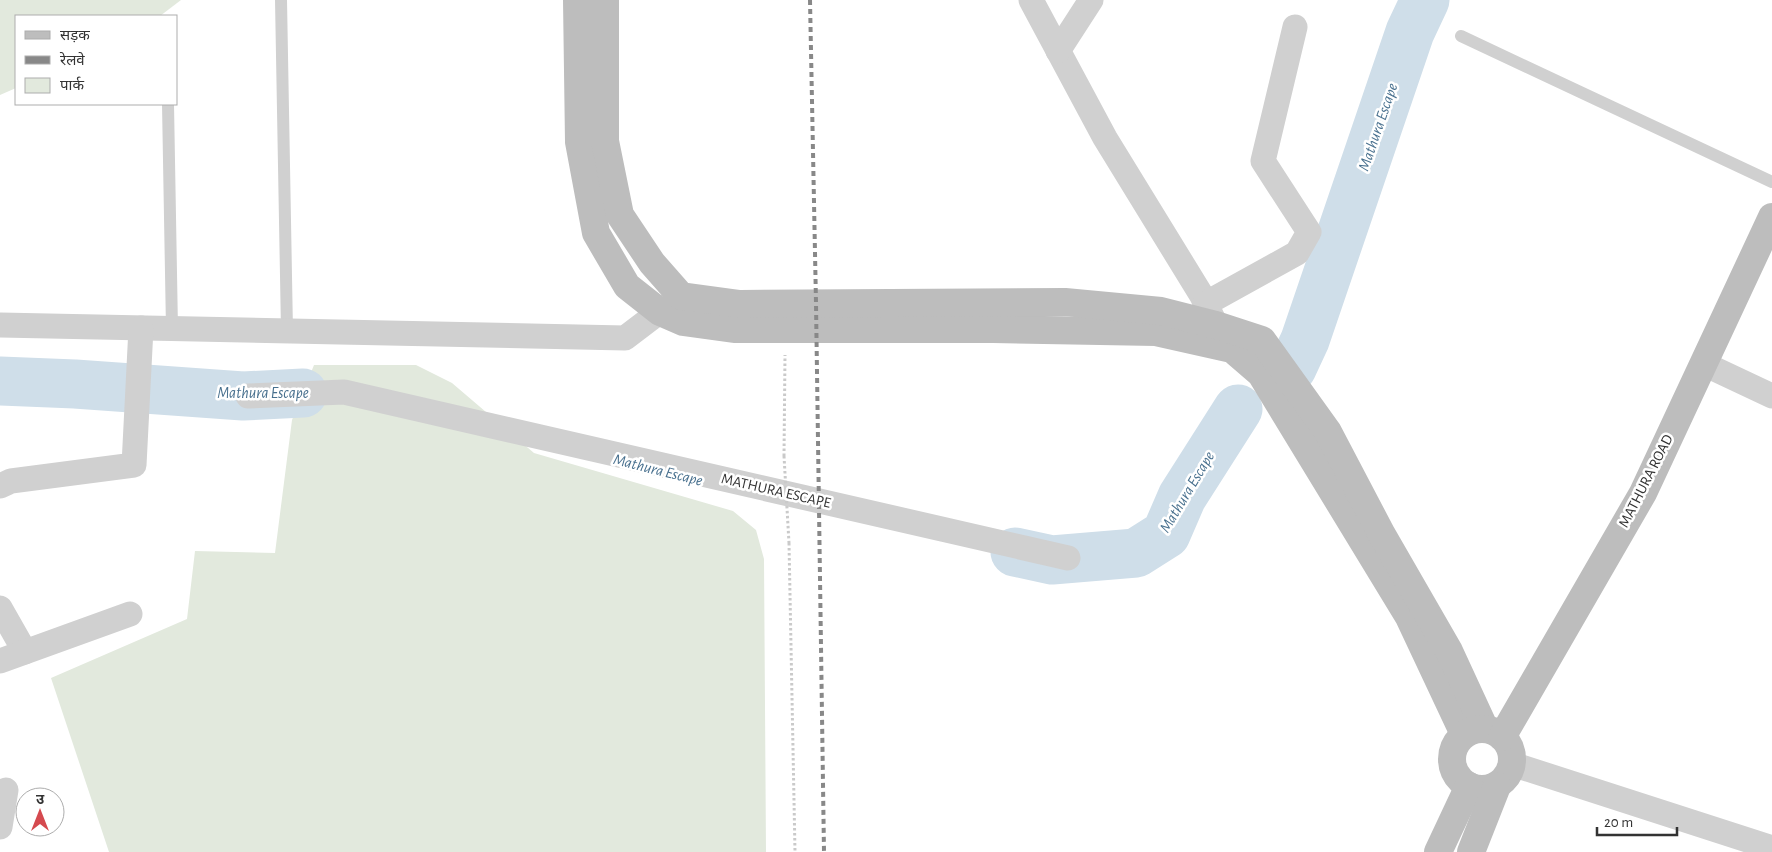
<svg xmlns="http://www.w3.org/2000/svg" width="1772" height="852" font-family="'Alegreya Sans','Noto Sans Devanagari',sans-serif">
<rect width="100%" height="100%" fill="#fff"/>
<g fill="#e2e9dd">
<polygon points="0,0 181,0 160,16 16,16 16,88 0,95"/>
<polygon points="314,365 416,365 452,383 534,453 733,511 756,530 764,559 766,852 109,852 51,678 187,619 195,551 275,553 292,420"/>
</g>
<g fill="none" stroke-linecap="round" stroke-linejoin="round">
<g stroke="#cfdee9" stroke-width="49">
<polyline points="1292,368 1305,340 1410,32 1425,0"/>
<polyline points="0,381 75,384 243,396 303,393"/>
<polyline points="1015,552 1052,560 1136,553 1166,534 1182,497 1238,409"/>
</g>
<g stroke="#cacaca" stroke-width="3" stroke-dasharray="2.5 2.5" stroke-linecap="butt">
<polyline points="784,456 785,355"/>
<polyline points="789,543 795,852"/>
</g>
<g stroke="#d0d0d0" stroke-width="12">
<polyline points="281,0 287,331"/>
<polyline points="1461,36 1772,182"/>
<polyline points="168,104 172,329"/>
</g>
<g stroke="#d0d0d0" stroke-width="25">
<polyline points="1031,0 1105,138 1202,296 1216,325"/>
<polyline points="1058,51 1091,0"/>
<polyline points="1205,304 1297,253 1309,232 1263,161 1295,27"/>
<polyline points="0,325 625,338 675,300"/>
<polyline points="1704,364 1772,396"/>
<polyline points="248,396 344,392 1068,558"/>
<polyline points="0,486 11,481 134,465 141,328"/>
<polyline points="0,608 25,652"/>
<polyline points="0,661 130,614"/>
<polyline points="1512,764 1772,848"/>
<polyline points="0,827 6,790"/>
</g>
<g stroke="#bdbdbd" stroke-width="28">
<polyline points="577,0 579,142 596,233 627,286 660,312 683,322 734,329 993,329 1156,332 1232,349 1261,374 1409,617 1464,734"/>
<polyline points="605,0 605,141 620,215 652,263 681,296 740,304 1065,302 1161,311 1216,325 1262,340 1328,432 1381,533 1449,651 1485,729"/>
<circle cx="1482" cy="759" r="30"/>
<polyline points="1502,737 1643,493 1772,217"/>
<polyline points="1438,852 1469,786"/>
<polyline points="1471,852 1497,786"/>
</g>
<polyline stroke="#888" stroke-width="4" stroke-dasharray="5 4" stroke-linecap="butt" points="810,0 816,303 824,852"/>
<polyline stroke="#cacaca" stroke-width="3" stroke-dasharray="2.5 2.5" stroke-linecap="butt" points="784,456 789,543"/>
</g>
<g text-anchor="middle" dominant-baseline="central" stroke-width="5" stroke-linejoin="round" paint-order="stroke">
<g font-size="15" fill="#333" stroke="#fff">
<text transform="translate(1646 481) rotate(-63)">MATHURA ROAD</text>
<text transform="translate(776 491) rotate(13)">MATHURA ESCAPE</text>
</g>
<g font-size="16" font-style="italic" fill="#48708e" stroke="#fff">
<text transform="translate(1378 127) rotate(-71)">Mathura Escape</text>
<text x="263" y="393">Mathura Escape</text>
<text transform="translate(658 470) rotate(14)">Mathura Escape</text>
<text transform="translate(1187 492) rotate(-59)">Mathura Escape</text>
</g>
</g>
<rect x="15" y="15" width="162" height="90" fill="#ffffff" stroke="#adadad"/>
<rect x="25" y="31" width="25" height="8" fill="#bdbdbd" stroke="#adadad"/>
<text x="60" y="40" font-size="15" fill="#333333">सड़क</text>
<rect x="25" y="56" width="25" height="8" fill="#888888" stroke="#adadad"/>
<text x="60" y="65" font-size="15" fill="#333333">रेलवे</text>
<rect x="25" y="78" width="25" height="15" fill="#e2e9dd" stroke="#adadad"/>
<text x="60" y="90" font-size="15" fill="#333333">पार्क</text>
<g transform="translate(40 812)"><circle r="24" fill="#ffffff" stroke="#adadad"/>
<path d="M0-4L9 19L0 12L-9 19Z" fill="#d54a4f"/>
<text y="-8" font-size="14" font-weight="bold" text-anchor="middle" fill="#333333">उ</text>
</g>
<path d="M1597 827v8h80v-8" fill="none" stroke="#333333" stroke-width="2.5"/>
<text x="1604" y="827" font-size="15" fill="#333333" stroke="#ffffff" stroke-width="4" paint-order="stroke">20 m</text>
</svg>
